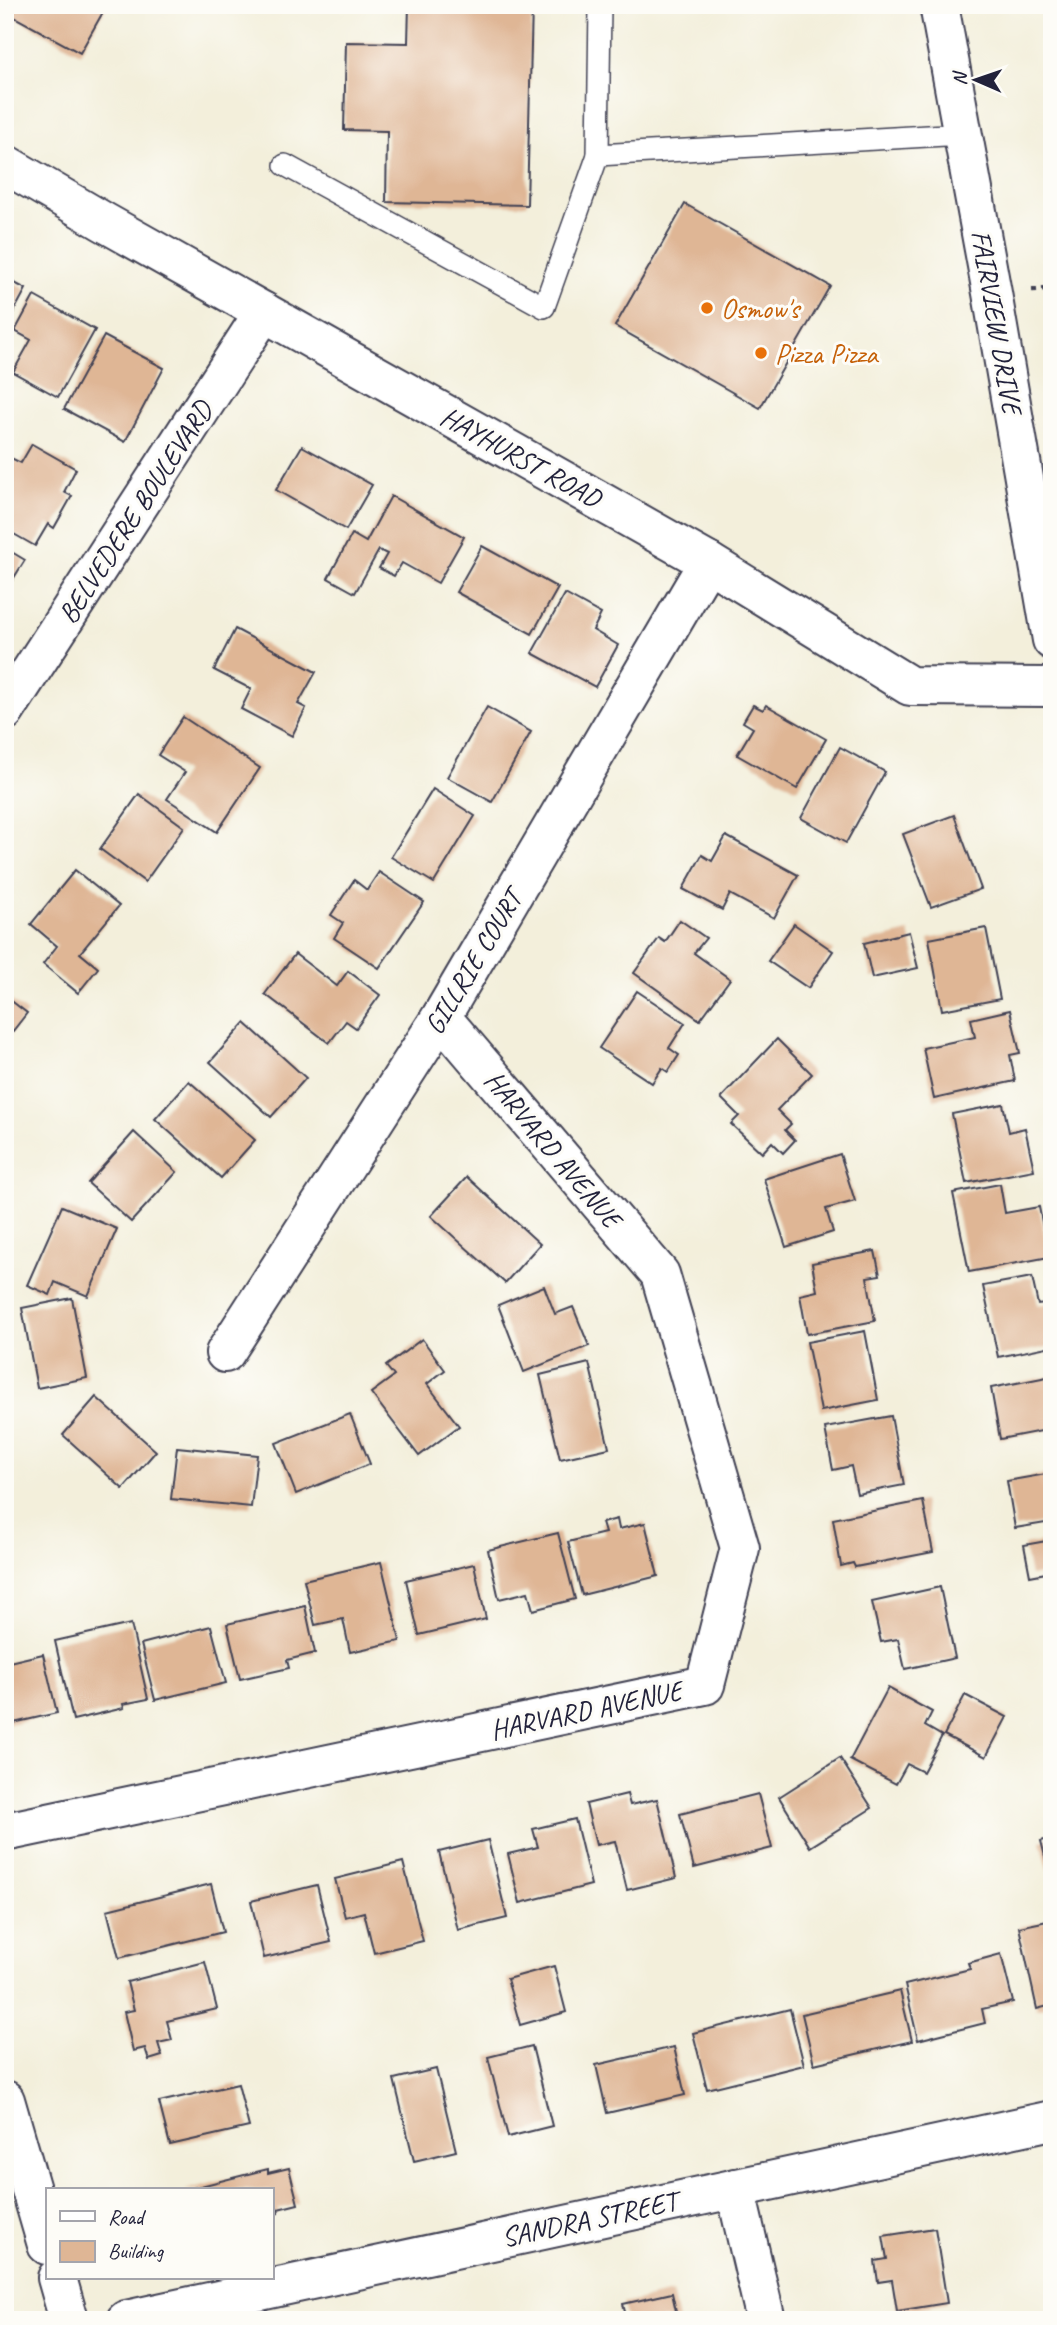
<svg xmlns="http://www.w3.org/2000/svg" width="1057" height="2325" font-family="Caveat,sans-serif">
<rect width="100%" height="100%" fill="#fdfcf7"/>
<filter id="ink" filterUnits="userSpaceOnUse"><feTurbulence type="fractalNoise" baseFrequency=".0143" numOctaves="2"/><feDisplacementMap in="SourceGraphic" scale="14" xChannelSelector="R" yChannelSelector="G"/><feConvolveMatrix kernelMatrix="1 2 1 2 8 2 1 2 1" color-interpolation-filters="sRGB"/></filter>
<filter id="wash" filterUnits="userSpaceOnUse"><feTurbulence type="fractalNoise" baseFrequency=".00686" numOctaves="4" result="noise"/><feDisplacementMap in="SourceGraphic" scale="28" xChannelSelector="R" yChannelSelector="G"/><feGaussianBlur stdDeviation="1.57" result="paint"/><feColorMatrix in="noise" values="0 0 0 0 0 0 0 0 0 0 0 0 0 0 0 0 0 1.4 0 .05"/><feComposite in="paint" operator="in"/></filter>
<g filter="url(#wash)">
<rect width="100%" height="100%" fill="#f3efdb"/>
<g id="blocks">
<g fill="#dfb695">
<polygon points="5,5 107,5 80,53 5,12"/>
<polygon points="409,5 532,5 527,205 386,202 387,131 344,130 346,42 408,43"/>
<polygon points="685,204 830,286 760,408 615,326"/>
<polygon points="5,278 26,289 5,328"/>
<polygon points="34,296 95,330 58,397 13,372 31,340 15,331"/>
<polygon points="104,336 164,368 125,442 64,409"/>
<polygon points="32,444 76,469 64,492 72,496 54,528 48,524 35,546 5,529 5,455 21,463"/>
<polygon points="302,446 372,485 346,530 276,490"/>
<polygon points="391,496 464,537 438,583 402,563 394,576 379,568 387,554 379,550 355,593 328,578 352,534 366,542"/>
<polygon points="482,546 558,588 532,634 456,592"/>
<polygon points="5,548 25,560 5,592"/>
<polygon points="565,594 601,614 593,630 618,645 595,687 532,653"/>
<polygon points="235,629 316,672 298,704 306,708 292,736 241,709 251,689 214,670"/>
<polygon points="753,705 763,710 766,705 826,739 797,789 737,755 753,728 743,722"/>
<polygon points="487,707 531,732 492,802 447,777"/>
<polygon points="183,717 260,768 217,832 167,799 185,772 158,755"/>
<polygon points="840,747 885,772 846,843 801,818"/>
<polygon points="433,789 475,816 434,883 391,857"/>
<polygon points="139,794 184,827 145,882 100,849"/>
<polygon points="954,815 981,889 931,907 903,834"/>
<polygon points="726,836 798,875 774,918 730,894 722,910 683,889 702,855 712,861"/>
<polygon points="75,870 119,906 80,953 98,968 78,993 43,964 57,946 31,924"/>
<polygon points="379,872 424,902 379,968 334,938 343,923 331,915 354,880 367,890"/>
<polygon points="680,920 706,938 694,953 730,979 700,1020 634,973 659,938 665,942"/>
<polygon points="794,924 833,951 808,988 768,961"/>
<polygon points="986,928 1000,999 942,1010 929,939"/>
<polygon points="909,932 918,968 872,978 864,943"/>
<polygon points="295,954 337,986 348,971 380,995 356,1028 346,1021 329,1043 265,994"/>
<polygon points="637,991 685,1023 669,1048 679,1055 668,1072 662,1068 652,1083 599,1048"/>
<polygon points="5,996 27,1013 5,1041"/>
<polygon points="1010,1010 1020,1053 1010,1055 1015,1081 934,1099 923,1048 975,1037 971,1019"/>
<polygon points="245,1023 306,1078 271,1117 210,1062"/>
<polygon points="777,1039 812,1074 777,1110 791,1124 785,1130 795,1140 783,1153 772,1142 762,1153 731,1124 739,1116 721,1098"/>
<polygon points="189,1081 255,1140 221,1178 155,1119"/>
<polygon points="1003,1104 1009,1132 1025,1128 1034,1170 966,1183 952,1114"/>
<polygon points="134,1132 177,1172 131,1222 88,1183"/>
<polygon points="840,1154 855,1201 826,1209 833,1232 786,1247 764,1179"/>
<polygon points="467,1177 540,1244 505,1283 431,1216"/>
<polygon points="1000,1184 1005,1213 1039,1207 1049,1257 969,1272 953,1193"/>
<polygon points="62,1206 117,1229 88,1296 55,1282 50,1295 27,1285"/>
<polygon points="875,1251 880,1275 867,1277 875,1321 807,1334 800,1295 817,1291 812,1263"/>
<polygon points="1032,1277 1038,1305 1052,1303 1052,1346 998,1357 983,1286"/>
<polygon points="544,1286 555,1314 573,1307 589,1346 524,1372 498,1305"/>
<polygon points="72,1298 87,1378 37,1388 22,1308"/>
<polygon points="865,1331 878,1400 821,1411 807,1342"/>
<polygon points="422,1339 445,1370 427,1384 459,1426 419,1456 371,1393 394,1376 386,1366"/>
<polygon points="589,1363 609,1448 560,1459 540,1375"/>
<polygon points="1052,1376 1052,1429 1000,1439 991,1388"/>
<polygon points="96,1397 156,1451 123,1489 63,1435"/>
<polygon points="350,1414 370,1464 296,1494 276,1443"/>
<polygon points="891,1416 904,1485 857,1494 851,1466 833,1470 825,1428"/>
<polygon points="177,1447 257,1455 251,1507 171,1499"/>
<polygon points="1052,1473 1052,1522 1015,1528 1007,1481"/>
<polygon points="923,1501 933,1552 855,1567 853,1563 841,1566 833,1519"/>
<polygon points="617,1519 619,1529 645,1523 658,1576 582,1595 568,1542 605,1533 602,1523"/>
<polygon points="558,1533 575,1599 533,1610 528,1592 499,1599 488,1550"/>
<polygon points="1052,1540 1052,1596 1050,1596 1046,1573 1030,1576 1024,1545"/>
<polygon points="381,1562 400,1641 350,1652 343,1619 315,1625 304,1580"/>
<polygon points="474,1564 486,1619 419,1635 406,1580"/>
<polygon points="940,1587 955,1658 905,1669 898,1639 881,1642 872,1602"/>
<polygon points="305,1606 315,1653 287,1660 289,1668 240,1679 227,1624"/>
<polygon points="131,1624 148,1699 123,1704 124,1708 73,1720 55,1641"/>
<polygon points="211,1626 226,1683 155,1700 141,1644"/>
<polygon points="43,1654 57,1713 5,1725 5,1663"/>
<polygon points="888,1688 932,1712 925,1726 942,1736 923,1772 907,1764 896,1784 850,1760"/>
<polygon points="965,1695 1007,1717 986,1757 944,1735"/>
<polygon points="840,1758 872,1808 810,1847 779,1797"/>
<polygon points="627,1794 630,1805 657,1799 676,1878 627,1890 615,1841 596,1845 586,1804"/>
<polygon points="758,1794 772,1848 694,1868 680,1814"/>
<polygon points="575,1819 591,1885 520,1903 508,1854 538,1847 533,1829"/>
<polygon points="1052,1838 1052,1878 1051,1879 1041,1841"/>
<polygon points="488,1840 507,1918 458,1930 439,1852"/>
<polygon points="403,1862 423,1941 374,1953 364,1912 345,1917 335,1879"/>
<polygon points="211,1884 223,1932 119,1958 107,1910"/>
<polygon points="317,1885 331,1942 264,1958 251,1901"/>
<polygon points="1052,1920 1052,2005 1037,2009 1019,1927"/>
<polygon points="1001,1954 1013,2002 982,2009 985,2023 918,2040 905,1985 970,1969 968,1963"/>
<polygon points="205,1962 217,2009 167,2021 172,2040 158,2043 162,2056 149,2060 145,2048 133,2051 124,2012 134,2010 127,1982"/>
<polygon points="554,1966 566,2012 520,2025 507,1979"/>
<polygon points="900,1991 912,2041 814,2064 802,2014"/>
<polygon points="790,2009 804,2065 707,2089 693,2033"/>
<polygon points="532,2046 552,2126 508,2137 488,2057"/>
<polygon points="674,2047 685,2095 607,2113 596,2065"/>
<polygon points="436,2069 456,2151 414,2161 394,2079"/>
<polygon points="238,2084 249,2127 170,2145 159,2102"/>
<polygon points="289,2168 298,2204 278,2209 279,2213 271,2215 271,2190 185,2190 268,2169 268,2173"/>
<polygon points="935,2228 947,2303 897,2311 892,2280 878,2282 875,2261 887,2259 883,2236"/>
<polygon points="672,2293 678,2320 627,2320 623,2304"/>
</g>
</g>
</g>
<g filter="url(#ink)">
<use href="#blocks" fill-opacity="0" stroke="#414153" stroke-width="2"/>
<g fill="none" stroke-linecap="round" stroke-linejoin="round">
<defs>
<g id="lane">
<polyline points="598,155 600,5"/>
<polyline points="285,165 544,307 598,155 963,134"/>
</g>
<g id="street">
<polyline points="5,164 104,222 708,562 910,686 1052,687"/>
<polyline points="5,711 264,312"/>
<polyline points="225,1353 441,1017 708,562"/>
<polyline points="5,1832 705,1685 740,1548 660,1274 441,1017"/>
<polyline points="5,2100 47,2245"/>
<polyline points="735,2188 766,2320"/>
<polyline points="57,2278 69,2320"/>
<polyline points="126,2320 1052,2120"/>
</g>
<polyline id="secondary" points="939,5 992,293 1052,640"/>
</defs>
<use href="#lane" stroke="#414153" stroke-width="24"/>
<use href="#street" stroke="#414153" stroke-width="42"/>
<use href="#secondary" stroke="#414153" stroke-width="42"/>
<polyline stroke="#414153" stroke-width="4.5" stroke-dasharray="5 5" stroke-linecap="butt" points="1032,290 1047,289 1052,285"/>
<use href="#lane" stroke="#fff" stroke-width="21"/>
<use href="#street" stroke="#fff" stroke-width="38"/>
<use href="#secondary" stroke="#fff" stroke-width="38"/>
</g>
</g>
<g fill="#e8710a" stroke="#fdfcf7" stroke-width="2.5">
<circle cx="707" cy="308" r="7"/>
<circle cx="761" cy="353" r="7"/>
</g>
<g text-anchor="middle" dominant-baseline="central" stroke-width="6" stroke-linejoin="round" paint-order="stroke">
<g font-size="28" fill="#c56008" stroke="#fdfcf7" text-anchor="start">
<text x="721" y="308">Osmow's</text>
<text x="775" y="353">Pizza Pizza</text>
</g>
<g font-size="28" fill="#22223b" stroke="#fdfcf7">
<text transform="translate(997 322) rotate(80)">FAIRVIEW DRIVE</text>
<text transform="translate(521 457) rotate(29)">HAYHURST ROAD</text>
<text transform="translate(135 512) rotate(-57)">BELVEDERE BOULEVARD</text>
<text transform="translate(473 962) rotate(-59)">GILLRIE COURT</text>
<text transform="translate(553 1149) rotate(50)">HARVARD AVENUE</text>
<text transform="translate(586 1710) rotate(-12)">HARVARD AVENUE</text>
<text transform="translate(589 2219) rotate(-12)">SANDRA STREET</text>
</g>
</g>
<rect width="1057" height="2325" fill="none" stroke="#fdfcf7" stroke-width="28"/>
<rect x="46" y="2188" width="228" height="91" fill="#fdfcf7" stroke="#a5a5ac" stroke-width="2"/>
<rect x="60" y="2211" width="35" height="10" fill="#ffffff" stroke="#a5a5ac" stroke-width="2"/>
<text x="108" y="2224" font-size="21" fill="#22223b">Road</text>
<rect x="60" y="2241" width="35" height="21" fill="#dfb695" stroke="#a5a5ac" stroke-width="2"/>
<text x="108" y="2258" font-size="21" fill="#22223b">Building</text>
<g transform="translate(976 80) rotate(272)" stroke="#fdfcf7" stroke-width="5" paint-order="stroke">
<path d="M0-5L12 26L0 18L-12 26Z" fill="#22223b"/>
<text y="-10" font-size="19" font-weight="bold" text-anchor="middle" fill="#22223b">N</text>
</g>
</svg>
